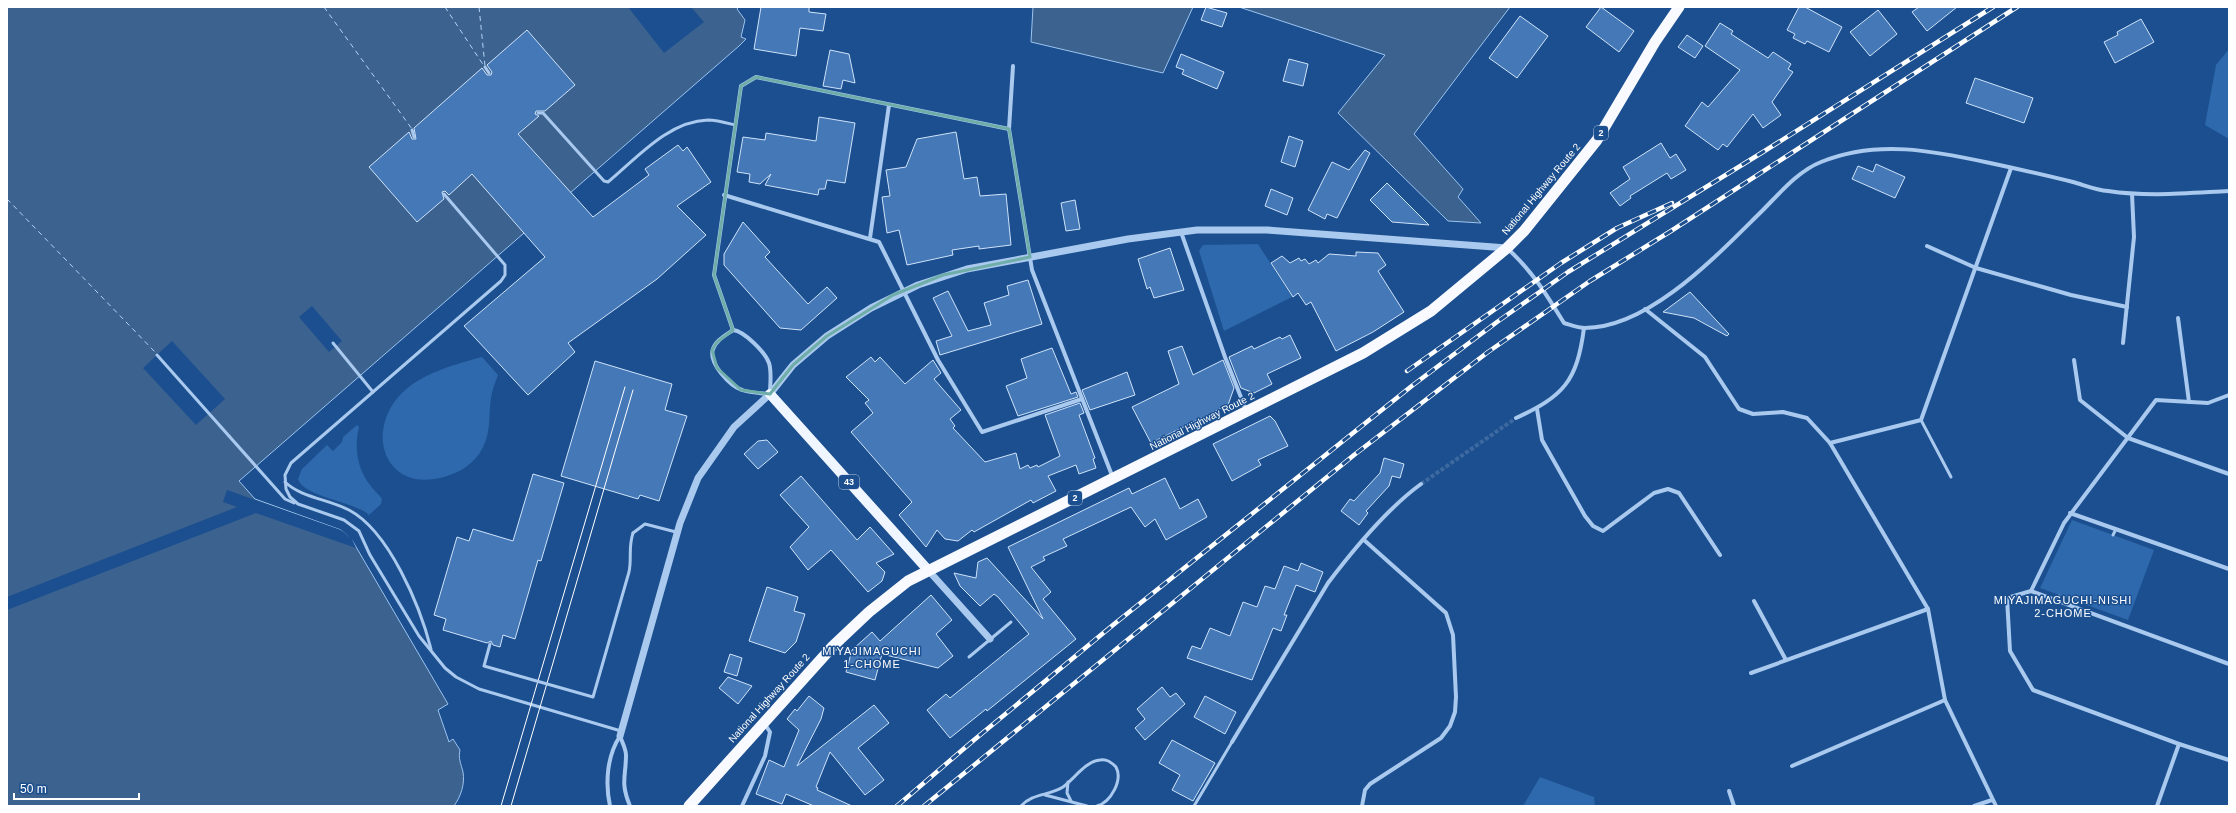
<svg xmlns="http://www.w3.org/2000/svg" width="2236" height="813" font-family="Helvetica,sans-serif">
<rect width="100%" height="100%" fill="#1b4f8f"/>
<g fill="#2e69ad">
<polygon points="2229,49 2229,139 2205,125 2216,65"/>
<polygon points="1258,244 1292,297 1224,331 1199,251 1203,245"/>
<path d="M482,357L498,375C495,383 492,390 491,398C488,419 492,435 479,454C471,465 460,472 447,476C386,496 363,432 402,393C422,373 456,364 482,357Z"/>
<path d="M357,425L359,427C354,447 357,468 370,485C373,490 379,494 382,499L381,504L369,515C354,501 303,497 298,479L302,469L327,445L333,451L342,442L343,437Z"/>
<polygon points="2072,520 2154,550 2128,620 2040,588"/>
<polygon points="1540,777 1594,797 1595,806 1523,806"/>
</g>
<g fill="#3c6290" stroke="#9cc4f0">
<path d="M7,7H739L737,9L745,20L741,37L746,39L739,46L239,481L255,499L341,530L352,540L448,704L438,710L449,742L453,739L460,750C458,758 461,764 463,772C465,784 461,796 454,806H7Z"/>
<polygon points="1033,7 1193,7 1163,73 1031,42"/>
<polygon points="1239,7 1510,7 1414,134 1463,189 1458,197 1481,223 1448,221 1338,113 1385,55"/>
</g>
<g fill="#1b4f8f">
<polygon points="628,7 691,7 704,22 664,53"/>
<polygon points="312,306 342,341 329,352 299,317"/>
<polygon points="172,341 225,399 196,425 143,368"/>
<polygon points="227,490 341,530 352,539 356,548 256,513 7,610 7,597 237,507 223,502"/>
</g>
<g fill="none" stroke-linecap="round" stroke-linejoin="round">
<g stroke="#b5d3f5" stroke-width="1" stroke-dasharray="5 4" stroke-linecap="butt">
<polyline points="324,7 412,129"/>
<polyline points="445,7 484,66"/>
<polyline points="479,7 485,66"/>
<polyline points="7,199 157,354"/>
</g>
</g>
<g fill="#4478b7" stroke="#cfe3fa">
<polygon points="761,7 809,7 809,12 826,14 823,31 800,28 796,56 754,49"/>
<polygon points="1206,7 1227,13 1222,27 1201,20"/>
<polygon points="1601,7 1634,31 1619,52 1586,27"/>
<polygon points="1799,7 1805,7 1842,27 1829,52 1807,41 1805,44 1793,38 1795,34 1787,30"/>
<polygon points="1919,7 1957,7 1927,31 1912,12"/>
<polygon points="1878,10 1897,34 1870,56 1850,32"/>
<polygon points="1520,16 1548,36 1517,78 1489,58"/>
<polygon points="2141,19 2154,42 2115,63 2104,42 2118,35 2117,32"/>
<polygon points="1720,23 1733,31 1731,34 1768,58 1773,52 1791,64 1788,69 1793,72 1772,102 1781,115 1763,128 1753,114 1727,147 1723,144 1718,150 1685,126 1702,102 1708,107 1740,70 1705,46"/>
<polygon points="527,30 575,85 545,111 536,111 535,114 539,116 518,134 593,217 649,175 645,169 678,145 683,151 687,147 711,182 677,206 706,235 657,279 568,343 575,352 528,395 464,326 545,257 472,174 449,195 445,191 442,192 444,199 417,222 369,167 409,132 412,139 416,139 414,128 482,68 487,75 491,75 492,72 487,65"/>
<polygon points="1687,35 1703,46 1695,58 1678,47"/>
<polygon points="830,50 849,54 855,83 843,80 841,89 823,86"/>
<polygon points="1181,54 1224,72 1217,89 1182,74 1184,70 1176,67"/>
<polygon points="1289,59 1308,64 1303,86 1283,81"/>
<polygon points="1975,78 2033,98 2024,123 1966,103"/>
<polygon points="819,117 855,123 845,183 827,180 825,189 819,189 818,195 765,185 771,174 760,184 749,182 750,174 737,172 743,137 765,140 766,133 816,141"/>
<polygon points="956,132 964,179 977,177 980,196 1006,194 1011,245 979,249 979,246 952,250 953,255 907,265 899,230 887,233 882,197 890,196 886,170 906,167 917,139"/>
<polygon points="1289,136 1303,141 1295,167 1281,162"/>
<polygon points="1661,143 1670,158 1676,154 1686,170 1671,179 1667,173 1630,196 1631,198 1620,206 1610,193 1630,179 1623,167"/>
<polygon points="1365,150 1370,153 1337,218 1327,214 1325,219 1308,210 1332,162 1349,170"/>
<polygon points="1876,164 1905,177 1895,198 1852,179 1858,166 1873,172"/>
<polygon points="1387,183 1429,225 1392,222 1370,200"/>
<polygon points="1271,189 1293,198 1287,215 1265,206"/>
<polygon points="1075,200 1080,229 1066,231 1061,203"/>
<polygon points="743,222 770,252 765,257 808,304 827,287 837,298 801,330 780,328 724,265 724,254"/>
<polygon points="1170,248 1184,290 1154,298 1150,287 1147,289 1138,259"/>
<polygon points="1356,252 1378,253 1386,265 1378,271 1404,312 1373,332 1336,351 1311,302 1306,305 1298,293 1293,297 1271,263 1282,256 1290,263 1299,258 1301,261 1305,259 1309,264 1316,260 1318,263 1329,254 1356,256"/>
<polygon points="1028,280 1042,324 940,355 936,341 952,336 933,298 948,291 968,331 991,325 984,303 1009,295 1007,286"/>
<polygon points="1690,292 1729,334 1727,336 1694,318 1663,312"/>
<polygon points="1290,335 1301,358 1267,374 1272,384 1254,393 1241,388 1229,357 1252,346 1254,349 1280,337 1282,339"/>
<polygon points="1182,346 1193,375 1223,360 1234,388 1228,405 1151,443 1132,407 1179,384 1168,351"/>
<polygon points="1052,348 1071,394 1076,392 1078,397 1018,416 1006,386 1027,378 1021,359"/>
<polygon points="871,357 875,362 880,357 905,384 933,360 941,373 934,379 961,410 950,419 955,426 953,428 985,462 1016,453 1020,469 1028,465 1030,468 1037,465 1038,467 1060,456 1045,415 1080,403 1084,413 1079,415 1095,458 1093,459 1096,468 1079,474 1076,465 1048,476 1056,491 1033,503 1031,500 974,532 972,530 958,541 945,539 937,530 926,547 899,515 912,502 851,432 873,413 865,403 869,400 846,377"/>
<polygon points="595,361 672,384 665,410 687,416 659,501 640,495 638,499 561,476"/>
<polygon points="1127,372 1135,395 1090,410 1082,390"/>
<polygon points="1270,416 1275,421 1288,446 1258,460 1261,465 1232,481 1213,444"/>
<polygon points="767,440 778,452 758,469 744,454 758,441"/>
<polygon points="1384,458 1404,464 1400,478 1392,476 1389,486 1366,511 1368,513 1359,525 1341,511 1350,499 1354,501 1380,473"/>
<polygon points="533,474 564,483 541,561 538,560 515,639 503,635 500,647 493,645 491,641 487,643 443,630 446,619 434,615 457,537 469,541 473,529 513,541"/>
<polygon points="801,476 857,540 870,527 894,554 876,563 885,572 882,581 868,592 831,550 808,570 790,547 809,527 780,495"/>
<polygon points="1165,478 1180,509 1198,499 1207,517 1166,540 1155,519 1145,527 1131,507 1063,539 1067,546 1043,557 1045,560 1031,567 1051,592 1043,599 1076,639 987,711 986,709 950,738 927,710 946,694 950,698 1029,634 998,597 994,594 980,606 960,586 954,573 976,578 978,562 987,558 1043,619 1008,547 1129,488 1132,494"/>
<polygon points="1301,563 1323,572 1315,592 1296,585 1284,615 1287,615 1281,631 1273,628 1252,680 1187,658 1192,646 1201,649 1210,628 1230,636 1243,602 1257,607 1265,586 1275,589 1284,566 1298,571"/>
<polygon points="767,587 798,597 794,611 805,614 796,642 785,653 749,641"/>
<polygon points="931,595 952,620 936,634 953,656 938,668 882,654 875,680 846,672 852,650 872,632 880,641"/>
<polygon points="730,654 742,658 737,676 724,672"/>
<polygon points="728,677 752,686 738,704 719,688"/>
<polygon points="1162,687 1170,697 1176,693 1185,704 1145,740 1135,728 1145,719 1137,709"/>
<polygon points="809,696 824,708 821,719 797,766 874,705 889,723 858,748 884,780 865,795 830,752 816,787 818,788 817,790 852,806 814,806 786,794 782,804 756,794 769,760 784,767 799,730 787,719 795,709 797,711"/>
<polygon points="1205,696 1236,712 1225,734 1194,717"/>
<polygon points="1172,740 1215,763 1193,801 1172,790 1180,775 1159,763"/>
</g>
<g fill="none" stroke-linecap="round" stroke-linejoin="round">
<polyline stroke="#3d69a0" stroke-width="4" stroke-dasharray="4 2" stroke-linecap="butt" points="1421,484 1516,418"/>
<g stroke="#a9c9ee" stroke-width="3">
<polyline points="485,67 489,73"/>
<path d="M538,113H543L604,181L608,182C636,159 668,121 708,120C716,120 727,123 735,125"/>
<polyline points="412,130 414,137"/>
<polyline points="444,194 505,265 505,275 501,281 291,463 285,475 286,489 290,497 298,504 344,520 359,531 370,555 419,636 445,668 456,677 479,689 621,731"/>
<polyline points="333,343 373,392"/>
<polyline points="157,355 285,499 294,503"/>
<polyline points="1921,420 1951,477"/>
<path d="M285,482C302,498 328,499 349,510C389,531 420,606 431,649"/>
<polyline points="633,533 645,524 676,532"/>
<polyline points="2113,535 2116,529"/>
<polyline points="2057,600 2059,596"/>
<polyline points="969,657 1011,622"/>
<polyline points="1068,782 1067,793 1071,801"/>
<polyline points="1045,795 1087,806"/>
<path d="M1021,806C1032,793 1049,796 1063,787C1074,779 1086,761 1100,760C1107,759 1111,762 1116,767C1123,780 1111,802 1097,806"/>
<polyline points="1194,806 1232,742"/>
</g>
<g stroke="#a9c9ee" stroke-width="4">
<polyline points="1009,129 1013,66"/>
<polyline points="724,195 879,242 938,360 982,432 1082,399"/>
<polyline points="1181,232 1225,357 1246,410"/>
<polyline points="870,238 889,105"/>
<polyline points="1927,246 1976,268 2071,295 2127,307"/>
<path d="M1508,249C1533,272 1546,294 1564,323C1571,325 1578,328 1585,328C1650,328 1719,253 1762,211C1779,194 1798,171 1821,162C1877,139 1934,151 1990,163C2018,169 2045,175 2073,182C2084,185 2096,190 2108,191C2148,197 2189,193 2229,191"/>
<polyline points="1645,309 1705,357 1739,409 1753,414 1783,412 1807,418 1830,443 1928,609 1945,700 1996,806"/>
<polyline points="2178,318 2189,402"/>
<polyline points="733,330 714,275 741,86 756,77 1009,129 1032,270 1113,478"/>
<path d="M733,330C744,331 765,352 769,363C772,372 770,384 770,394C760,393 750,393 742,390C730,386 708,363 713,349C716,340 726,335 733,330Z"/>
<polyline points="2123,343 2134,237 2132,194"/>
<polyline points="2074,360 2080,400 2128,438 2229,474"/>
<polyline points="2229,395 2208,403 2156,400 2064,523 2031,591 2007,598 2010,651 2033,690 2179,744 2229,760"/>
<polyline points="1537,409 1542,440 1585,516 1593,526 1603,531 1654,493 1668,489 1679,493 1720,555"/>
<path d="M1516,418C1564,396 1577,381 1584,328"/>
<polyline points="1830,443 1921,420 2011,168"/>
<polyline points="2070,513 2229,569"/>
<polyline points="2031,591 2229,664"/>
<polyline points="1754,601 1786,660"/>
<polyline points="1751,673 1928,609"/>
<path d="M620,736C622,742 626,749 626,755C626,777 620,782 630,806"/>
<path d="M1232,742L1328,583C1353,550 1388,508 1421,484"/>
<polyline points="1792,766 1945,700"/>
<polyline points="1729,791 1734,806"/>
<path d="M610,806C605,783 607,756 620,736"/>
<polyline points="742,806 765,756 770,732 764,723"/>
<polyline points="1362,806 1365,790 1370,784 1441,738 1450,726 1455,712 1456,697 1453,635 1446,613 1364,540"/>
<polyline points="1974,806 1992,800"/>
<polyline points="2157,806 2179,744"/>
</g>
<g stroke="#a9c9ee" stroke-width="7">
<polyline points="928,570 990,639"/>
<polyline points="620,736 680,523 698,478 734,427 770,394 793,365 827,336 871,308 918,285 967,269 1128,239 1197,230 1267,230 1507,248"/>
</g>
<polyline stroke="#f0f6ff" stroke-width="10" points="770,394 928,570"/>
<polyline stroke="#f8faff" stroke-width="11" points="689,806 833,646 869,612 908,581 1363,353 1431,311 1507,248 1524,231 1597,140 1655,42 1679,7"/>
<g stroke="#fff" stroke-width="1">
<polyline points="501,806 625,387"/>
<polyline points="511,806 633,390"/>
</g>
<defs>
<g id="rail">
<polyline points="1407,371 1561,263 1617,228 1672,203"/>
<polyline points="897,806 974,740 1113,625 1413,385 1497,322 1568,272 1763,152 1993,7"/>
<polyline points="924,806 1354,455 1488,352 1590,281 1671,231 2017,7"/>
</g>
</defs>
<use href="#rail" stroke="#fff" stroke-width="4.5"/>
<use href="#rail" stroke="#1b4f8f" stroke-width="3" stroke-dasharray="9" stroke-linecap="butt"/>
<path stroke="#a9c9ee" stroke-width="3" d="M490,644L484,666L593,697L629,572C632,558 628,548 633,533"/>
</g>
<path fill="none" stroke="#6fada8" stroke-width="3" stroke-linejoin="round" d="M756,77L1009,129L1030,257L943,275L893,295L827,336L793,365L770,394L741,390L717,368L712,350L717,342L733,330L714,275L741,86Z"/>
<g text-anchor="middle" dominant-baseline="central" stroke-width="3" stroke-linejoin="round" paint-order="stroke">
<g fill="#1b4f8f" stroke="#bbcadd" stroke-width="1">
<rect x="1594" y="126" width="14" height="14" rx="3"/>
<rect x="839" y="475" width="20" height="14" rx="3"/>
<rect x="1068" y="491" width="14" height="14" rx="3"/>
</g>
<g font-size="9" font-weight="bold" fill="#fff">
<text x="1601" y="133">2</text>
<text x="849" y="482">43</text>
<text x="1075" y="498">2</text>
</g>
<g font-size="10" fill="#fff" stroke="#1b4f8f">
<text transform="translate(1541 189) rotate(-50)">National Highway Route 2</text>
<text transform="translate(1202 421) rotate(-27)">National Highway Route 2</text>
<text transform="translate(769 698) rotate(-48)">National Highway Route 2</text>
</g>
<g font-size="11" letter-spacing="1" fill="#fff" stroke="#1b4f8f">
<text x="2063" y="600">MIYAJIMAGUCHI-NISHI<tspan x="2063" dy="13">2-CHOME</tspan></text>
<text x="872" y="651">MIYAJIMAGUCHI<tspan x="872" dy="13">1-CHOME</tspan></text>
</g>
</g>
<rect width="2236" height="813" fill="none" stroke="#ffffff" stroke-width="16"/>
<path d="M14 793v6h125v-6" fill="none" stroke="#ffffff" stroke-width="2"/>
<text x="20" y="793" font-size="12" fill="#ffffff" stroke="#1b4f8f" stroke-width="3" paint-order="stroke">50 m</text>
</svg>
